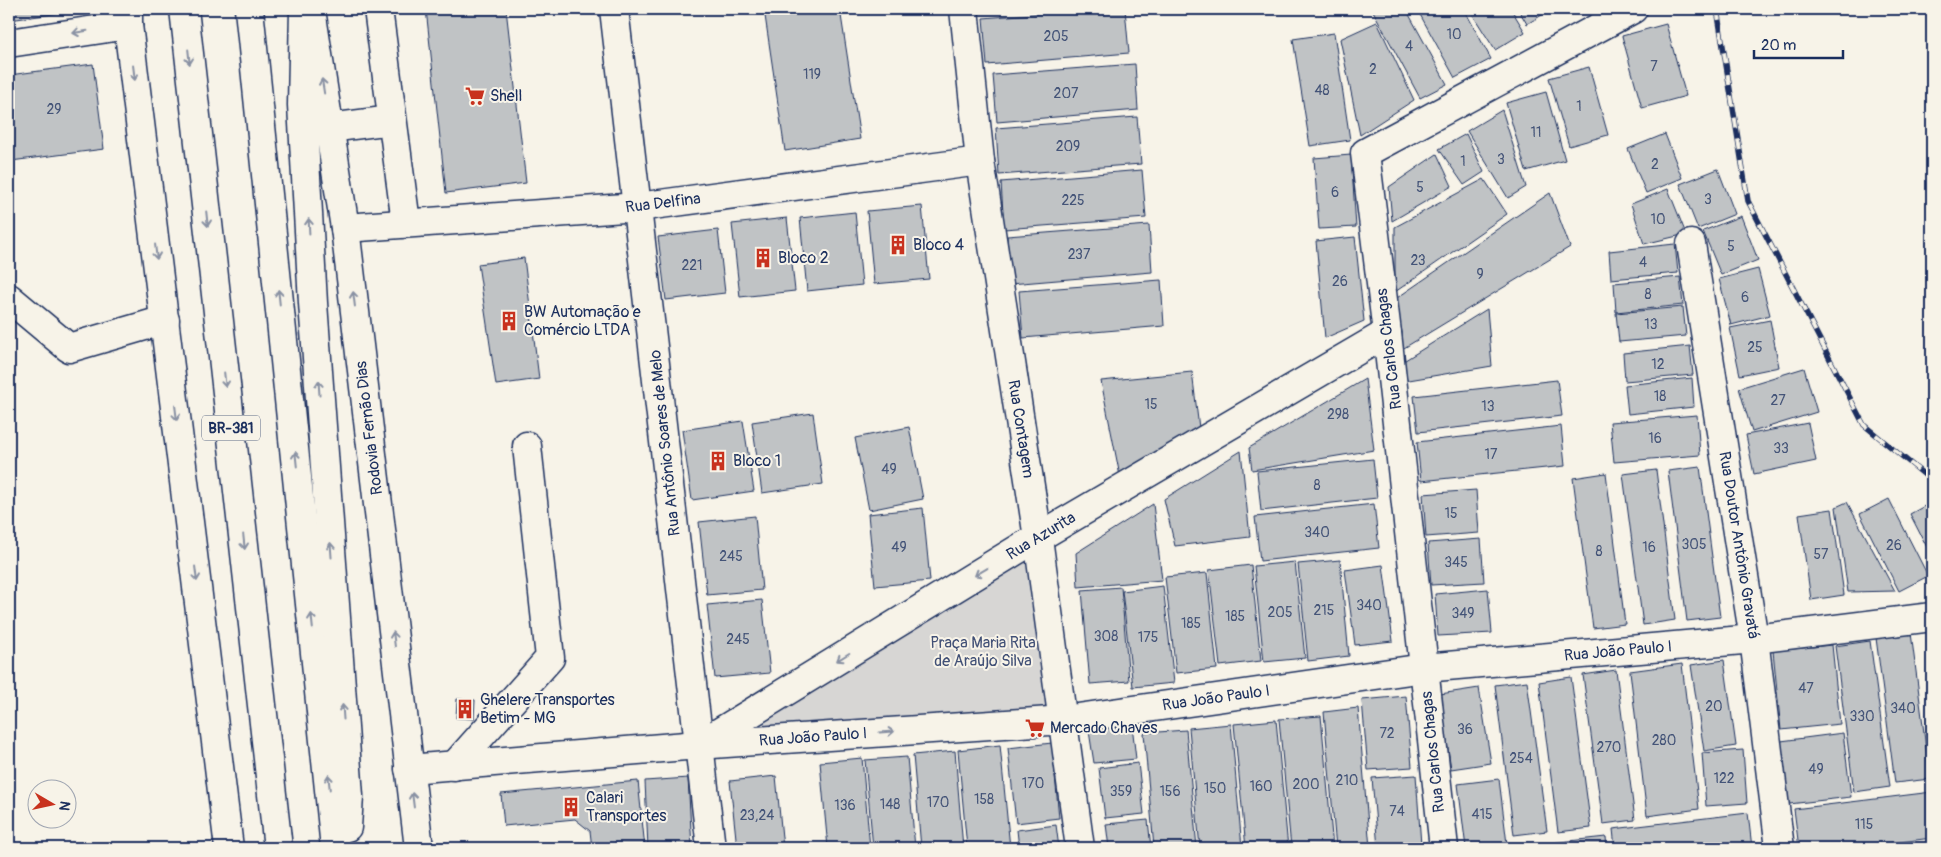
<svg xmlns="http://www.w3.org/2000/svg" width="1941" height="857" font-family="Pangolin,sans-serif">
<rect width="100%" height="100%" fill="#f7f3e8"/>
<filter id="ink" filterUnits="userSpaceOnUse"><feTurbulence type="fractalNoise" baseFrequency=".02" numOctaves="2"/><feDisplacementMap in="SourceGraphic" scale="10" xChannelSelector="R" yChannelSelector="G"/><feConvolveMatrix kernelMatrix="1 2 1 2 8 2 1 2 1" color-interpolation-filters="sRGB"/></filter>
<g filter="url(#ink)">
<polygon fill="#d7d6d4" stroke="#798299" points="1035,549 1050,707 734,735"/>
<g fill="#c0c3c5" stroke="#1b2f5e">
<polygon points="9,9 83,9 83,10 9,20"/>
<polygon points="426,9 506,9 526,183 446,193"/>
<polygon points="764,9 840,9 860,139 785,151"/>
<polygon points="1096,9 1125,9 1129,53 987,65 983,18"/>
<polygon points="1372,9 1406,9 1447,84 1420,98"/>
<polygon points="1417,9 1464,9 1491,59 1455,78"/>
<polygon points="1469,9 1511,9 1525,32 1495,50"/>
<polygon points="1518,9 1552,9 1527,24"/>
<polygon points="1377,22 1414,100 1360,135 1340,39"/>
<polygon points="1666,24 1686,96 1642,108 1622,36"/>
<polygon points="1334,33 1350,140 1310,146 1293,39"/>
<polygon points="93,64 104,149 11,161 9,144 9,75"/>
<polygon points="1135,64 1138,110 997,122 993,75"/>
<polygon points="1589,67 1608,135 1569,146 1549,78"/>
<polygon points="1546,92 1565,160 1526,171 1506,103"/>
<polygon points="1502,110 1526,187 1508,198 1467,131"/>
<polygon points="1137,117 1141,164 999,175 996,128"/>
<polygon points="1466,134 1484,172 1464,185 1439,149"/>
<polygon points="1665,134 1682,178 1646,193 1628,149"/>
<polygon points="1437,154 1452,186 1392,221 1389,187"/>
<polygon points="1351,155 1356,227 1319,229 1314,158"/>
<polygon points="1718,169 1735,214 1698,229 1680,184"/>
<polygon points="1142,170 1146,218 1004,229 1001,182"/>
<polygon points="1484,179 1507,214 1395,292 1395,227"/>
<polygon points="1668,189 1686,234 1644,244 1631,204"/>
<polygon points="1550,193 1570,247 1399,351 1394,300"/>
<polygon points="922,206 929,279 874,284 867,211"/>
<polygon points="855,212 862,285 807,291 800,218"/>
<polygon points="1741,216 1758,260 1721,275 1703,231"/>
<polygon points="787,218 795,291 740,297 732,224"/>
<polygon points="1149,225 1152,272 1010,284 1007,236"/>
<polygon points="718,230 725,293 666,300 658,237"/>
<polygon points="1355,237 1364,321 1325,338 1316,241"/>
<polygon points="1675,244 1678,273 1611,279 1609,251"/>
<polygon points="524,258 539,379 496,385 478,264"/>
<polygon points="1758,269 1770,315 1731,325 1719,279"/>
<polygon points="1680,277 1683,305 1616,312 1614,283"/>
<polygon points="1161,280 1164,326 1023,338 1019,291"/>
<polygon points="1683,307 1686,336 1619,342 1616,313"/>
<polygon points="1487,309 1492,366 1403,381 1402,362"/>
<polygon points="1770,320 1779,367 1740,375 1730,328"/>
<polygon points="1690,346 1693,375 1625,381 1623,353"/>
<polygon points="1804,368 1817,412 1752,432 1739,388"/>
<polygon points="1192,372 1199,428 1120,476 1101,381"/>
<polygon points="1692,378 1694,407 1628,414 1625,385"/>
<polygon points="1365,379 1374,450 1252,470 1249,448"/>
<polygon points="1557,380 1562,416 1418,432 1414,396"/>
<polygon points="813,413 823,484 762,493 752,422"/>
<polygon points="1697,415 1700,455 1614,462 1610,422"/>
<polygon points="743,421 754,491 692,500 682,430"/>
<polygon points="1808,423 1816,461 1754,474 1746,435"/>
<polygon points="1561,426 1565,466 1421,481 1417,442"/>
<polygon points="909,427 923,499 869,510 855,438"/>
<polygon points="1241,451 1250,537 1175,546 1164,499"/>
<polygon points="1373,459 1377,498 1261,511 1257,471"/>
<polygon points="1700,467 1720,617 1687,621 1668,471"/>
<polygon points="1656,470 1675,620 1643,625 1623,474"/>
<polygon points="1606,473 1625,624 1593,628 1573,478"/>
<polygon points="1476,490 1479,533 1426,537 1423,494"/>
<polygon points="1889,499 1928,576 1899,591 1860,514"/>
<polygon points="1847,502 1895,591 1848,592 1836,507"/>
<polygon points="1932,502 1932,557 1910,514"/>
<polygon points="1153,504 1162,580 1078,587 1076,553"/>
<polygon points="1374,504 1379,548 1260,561 1255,517"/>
<polygon points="923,508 930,581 875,586 868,514"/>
<polygon points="1832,509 1844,595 1811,600 1799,514"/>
<polygon points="755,516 762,590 707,595 699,522"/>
<polygon points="1481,539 1484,582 1431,585 1428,543"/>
<polygon points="1340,560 1349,656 1308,661 1298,564"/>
<polygon points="1295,562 1305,658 1264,662 1254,566"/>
<polygon points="1251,565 1261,661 1220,666 1209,570"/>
<polygon points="1383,565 1393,641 1355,645 1345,570"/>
<polygon points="1207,573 1217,669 1176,673 1165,577"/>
<polygon points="1163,586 1174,683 1133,687 1122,591"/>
<polygon points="1121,587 1129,681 1090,684 1082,590"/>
<polygon points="1488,589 1492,633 1438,636 1435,594"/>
<polygon points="762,600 770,673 715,678 707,605"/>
<polygon points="1911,633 1930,779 1895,783 1876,638"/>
<polygon points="1932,640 1932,679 1927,641"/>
<polygon points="1870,641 1890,787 1854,792 1835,646"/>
<polygon points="1832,645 1840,724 1781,730 1773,651"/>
<polygon points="1724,660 1736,746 1704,751 1691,665"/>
<polygon points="1682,664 1699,809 1647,816 1630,671"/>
<polygon points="1616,670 1635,820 1603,824 1583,675"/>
<polygon points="1571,677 1591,828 1558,832 1539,682"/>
<polygon points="1527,681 1547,831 1514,835 1495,685"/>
<polygon points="1479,688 1491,763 1451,769 1440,694"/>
<polygon points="1406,696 1412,767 1368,770 1362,700"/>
<polygon points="457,699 475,700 474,719 456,718"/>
<polygon points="1358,708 1370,848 1336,848 1324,712"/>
<polygon points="1321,716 1333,848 1291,848 1279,719"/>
<polygon points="1276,720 1288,848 1246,848 1234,724"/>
<polygon points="1231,724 1242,848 1200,848 1189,728"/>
<polygon points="1132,725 1136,759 1094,763 1089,731"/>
<polygon points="1186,730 1197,848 1154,848 1144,733"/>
<polygon points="1843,733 1851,797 1789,804 1781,741"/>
<polygon points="1052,743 1059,818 1016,823 1008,748"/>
<polygon points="1000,745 1010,848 967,848 958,750"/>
<polygon points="1743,750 1747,803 1706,806 1702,753"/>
<polygon points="955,751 963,848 921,848 913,755"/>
<polygon points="907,757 915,848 873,848 865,760"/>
<polygon points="862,758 870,848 828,848 820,762"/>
<polygon points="1138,763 1144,814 1105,818 1099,768"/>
<polygon points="1416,775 1421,845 1378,848 1372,778"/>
<polygon points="776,776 783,848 737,848 730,781"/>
<polygon points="688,778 692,848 648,848 645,781"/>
<polygon points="1499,779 1507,844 1466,848 1458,784"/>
<polygon points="638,781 645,848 592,848 590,831 575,819 504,826 501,794"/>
<polygon points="1932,792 1932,838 1851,848 1799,848 1794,809"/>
<polygon points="1748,813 1752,848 1615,848 1613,829"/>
<polygon points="1148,820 1151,848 1109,848 1106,824"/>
<polygon points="1056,825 1059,848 1019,848 1017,830"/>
<polygon points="1606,837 1607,848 1504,848"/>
<polygon points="1932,845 1932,848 1906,848"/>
</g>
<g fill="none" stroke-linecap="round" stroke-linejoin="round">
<defs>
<g id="minor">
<polyline points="378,9 406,223"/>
<polyline points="614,9 711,848"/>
<polyline points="964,9 980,161 1038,538 1080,848"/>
<polyline points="9,43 128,25"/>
<polyline points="329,128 392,120"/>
<polyline points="345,228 638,207 980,161"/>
<polyline points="1691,244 1754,639 1780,848"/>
<polyline points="9,298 69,348 165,320"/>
<polyline points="702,743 1020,548 1387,333"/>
<polyline points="454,766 550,658 527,446"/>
<polyline points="409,769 698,745 1064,720 1424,668 1754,639 1932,617"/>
<polyline points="1444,848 1387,333 1365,153 1633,9"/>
</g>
<g id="major">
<polyline points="311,10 345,228 419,848"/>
<polyline points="128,25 229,848"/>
</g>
<g id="highway">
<polyline points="128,9 128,25"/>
<polyline points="184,9 278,848"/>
<polyline points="249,9 335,848"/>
<polyline points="304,9 302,105 313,303 349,796 347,827"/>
</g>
</defs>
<use href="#minor" stroke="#1b2f5e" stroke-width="31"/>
<use href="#major" stroke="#1b2f5e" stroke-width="31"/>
<use href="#highway" stroke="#1b2f5e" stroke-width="31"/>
<use href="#minor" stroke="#f7f3e8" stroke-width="28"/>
<use href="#major" stroke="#f7f3e8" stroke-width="28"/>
<use href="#highway" stroke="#f7f3e8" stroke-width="28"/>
<defs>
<polyline id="rail" points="1717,9 1748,201 1864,425 1932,481"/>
</defs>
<use href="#rail" stroke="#1b2f5e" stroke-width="5.5"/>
<use href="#rail" stroke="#f7f3e8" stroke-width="4" stroke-dasharray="11" stroke-linecap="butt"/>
</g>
<defs><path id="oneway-shaft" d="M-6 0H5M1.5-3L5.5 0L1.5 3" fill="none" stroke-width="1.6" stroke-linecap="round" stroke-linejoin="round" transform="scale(1.25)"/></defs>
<g stroke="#8991a3">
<use href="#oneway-shaft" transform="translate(80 32) rotate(171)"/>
<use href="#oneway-shaft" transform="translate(189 57) rotate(84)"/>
<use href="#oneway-shaft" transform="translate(134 73) rotate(83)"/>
<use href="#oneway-shaft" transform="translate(323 86) rotate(-99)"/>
<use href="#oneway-shaft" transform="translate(207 219) rotate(84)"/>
<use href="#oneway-shaft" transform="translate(309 226) rotate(-93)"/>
<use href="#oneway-shaft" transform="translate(156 252) rotate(83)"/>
<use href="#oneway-shaft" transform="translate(279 297) rotate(-96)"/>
<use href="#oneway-shaft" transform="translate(354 299) rotate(-97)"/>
<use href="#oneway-shaft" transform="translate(225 380) rotate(84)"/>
<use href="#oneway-shaft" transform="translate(319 388) rotate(-94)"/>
<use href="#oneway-shaft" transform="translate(176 413) rotate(83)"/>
<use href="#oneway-shaft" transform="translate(296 459) rotate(-96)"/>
<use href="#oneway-shaft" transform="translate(244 542) rotate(84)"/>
<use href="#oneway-shaft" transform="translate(331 550) rotate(-94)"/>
<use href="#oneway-shaft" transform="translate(981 572) rotate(149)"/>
<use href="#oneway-shaft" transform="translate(196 574) rotate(83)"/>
<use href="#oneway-shaft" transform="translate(312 621) rotate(-96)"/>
<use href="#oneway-shaft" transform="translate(394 639) rotate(-97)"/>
<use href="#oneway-shaft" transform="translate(843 657) rotate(148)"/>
<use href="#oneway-shaft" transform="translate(343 712) rotate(-94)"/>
<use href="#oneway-shaft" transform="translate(887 732) rotate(-4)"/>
<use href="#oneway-shaft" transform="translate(329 782) rotate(-96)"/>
<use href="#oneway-shaft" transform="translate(413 800) rotate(-97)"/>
</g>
</g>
<defs>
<symbol id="supermarket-bare" viewBox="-9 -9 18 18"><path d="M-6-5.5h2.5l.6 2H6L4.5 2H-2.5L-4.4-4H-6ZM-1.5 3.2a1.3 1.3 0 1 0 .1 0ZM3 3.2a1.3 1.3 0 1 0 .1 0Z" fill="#c8321e" stroke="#f7f3e8" stroke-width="2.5" paint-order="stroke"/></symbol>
<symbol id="building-bare" viewBox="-9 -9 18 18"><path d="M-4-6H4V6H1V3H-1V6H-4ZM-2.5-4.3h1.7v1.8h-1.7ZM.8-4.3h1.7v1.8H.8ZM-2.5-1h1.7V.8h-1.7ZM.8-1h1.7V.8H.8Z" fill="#c8321e" stroke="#f7f3e8" stroke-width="2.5" paint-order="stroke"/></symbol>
</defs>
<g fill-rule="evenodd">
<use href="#supermarket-bare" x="461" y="82" width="28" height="28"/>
<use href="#building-bare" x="884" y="231" width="28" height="28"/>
<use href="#building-bare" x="749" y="244" width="28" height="28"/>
<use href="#building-bare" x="495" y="307" width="28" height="28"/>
<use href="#building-bare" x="704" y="447" width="28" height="28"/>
<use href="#building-bare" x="451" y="695" width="28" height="28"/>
<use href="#supermarket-bare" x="1021" y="714" width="28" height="28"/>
<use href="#building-bare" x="557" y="793" width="28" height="28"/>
</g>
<g text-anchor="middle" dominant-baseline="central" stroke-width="4" stroke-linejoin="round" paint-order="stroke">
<g font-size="14" fill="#445478">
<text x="1454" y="34">10</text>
<text x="1056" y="36">205</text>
<text x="1409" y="46">4</text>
<text x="1654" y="66">7</text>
<text x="1373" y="69">2</text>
<text x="812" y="74">119</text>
<text x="1322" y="90">48</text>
<text x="1066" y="93">207</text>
<text x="1579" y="106">1</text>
<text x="54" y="109">29</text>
<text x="1536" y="132">11</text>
<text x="1068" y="146">209</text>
<text x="1501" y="159">3</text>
<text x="1463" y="161">1</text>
<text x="1655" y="164">2</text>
<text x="1420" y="187">5</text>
<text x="1335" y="192">6</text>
<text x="1708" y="199">3</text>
<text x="1073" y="200">225</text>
<text x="1658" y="219">10</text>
<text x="1731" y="246">5</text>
<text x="1079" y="254">237</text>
<text x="1418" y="260">23</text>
<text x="1643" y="262">4</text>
<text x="692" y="265">221</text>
<text x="1480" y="274">9</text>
<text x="1340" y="281">26</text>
<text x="1648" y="294">8</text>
<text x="1745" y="297">6</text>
<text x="1651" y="324">13</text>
<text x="1755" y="347">25</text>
<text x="1658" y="364">12</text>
<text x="1660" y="396">18</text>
<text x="1778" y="400">27</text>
<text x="1151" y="404">15</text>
<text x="1488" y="406">13</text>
<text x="1338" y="414">298</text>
<text x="1655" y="438">16</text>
<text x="1781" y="448">33</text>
<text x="1491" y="454">17</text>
<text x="889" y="469">49</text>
<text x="1317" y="485">8</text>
<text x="1451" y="513">15</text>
<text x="1317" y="532">340</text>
<text x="1694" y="544">305</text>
<text x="1894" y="545">26</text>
<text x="899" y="547">49</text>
<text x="1649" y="547">16</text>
<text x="1599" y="551">8</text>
<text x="1821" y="554">57</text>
<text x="731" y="556">245</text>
<text x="1456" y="562">345</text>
<text x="1369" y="605">340</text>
<text x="1324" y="610">215</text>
<text x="1280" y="612">205</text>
<text x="1463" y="613">349</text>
<text x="1235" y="616">185</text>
<text x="1191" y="623">185</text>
<text x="1106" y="636">308</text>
<text x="1148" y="637">175</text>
<text x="738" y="639">245</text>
<text x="1806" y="688">47</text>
<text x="1714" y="706">20</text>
<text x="1903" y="708">340</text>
<text x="1862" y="716">330</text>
<text x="1465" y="729">36</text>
<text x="1387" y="733">72</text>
<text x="1664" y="740">280</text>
<text x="1609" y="747">270</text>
<text x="1521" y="758">254</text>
<text x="1816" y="769">49</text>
<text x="1724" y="778">122</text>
<text x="1347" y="780">210</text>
<text x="1033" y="783">170</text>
<text x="1306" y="784">200</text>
<text x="1261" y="786">160</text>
<text x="1215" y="788">150</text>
<text x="1121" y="791">359</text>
<text x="1170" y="791">156</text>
<text x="984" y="799">158</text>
<text x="938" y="802">170</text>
<text x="890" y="804">148</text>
<text x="845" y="805">136</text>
<text x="1397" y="811">74</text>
<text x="1482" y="814">415</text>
<text x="757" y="815">23,24</text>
<text x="1864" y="824">115</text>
</g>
<rect fill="#f7f3e8" stroke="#5d6a87" stroke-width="1" x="202" y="415.5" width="58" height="25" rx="4"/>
<g font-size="15" font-weight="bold" fill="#1b2f5e">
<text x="231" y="428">BR-381</text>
</g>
<g font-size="16" fill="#1b2f5e" stroke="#f7f3e8" text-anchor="start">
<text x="490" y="96">Shell</text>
<text x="913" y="245">Bloco 4</text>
<text x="778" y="258">Bloco 2</text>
<text x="524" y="312">BW Automação e<tspan x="524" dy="18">Comércio LTDA</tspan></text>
<text x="733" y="461">Bloco 1</text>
<text x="480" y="700">Ghelere Transportes<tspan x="480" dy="18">Betim - MG</tspan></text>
<text x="1050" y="728">Mercado Chaves</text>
<text x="586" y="798">Calari<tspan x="586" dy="18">Transportes</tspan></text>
</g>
<g font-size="16" fill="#1b2f5e" stroke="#f7f3e8">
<text transform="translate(663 203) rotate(-7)">Rua Delfina</text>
<text transform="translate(1389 349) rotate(-97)">Rua Carlos Chagas</text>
<text transform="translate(369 428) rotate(-97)">Rodovia Fernão Dias</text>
<text transform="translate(1021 429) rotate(81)">Rua Contagem</text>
<text transform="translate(665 443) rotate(-96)">Rua Antônio Soares de Melo</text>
<text transform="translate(1041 536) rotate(-31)">Rua Azurita</text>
<text transform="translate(1739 545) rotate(81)">Rua Doutor Antônio Gravatá</text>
<text transform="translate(1618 651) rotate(-5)">Rua João Paulo I</text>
<text transform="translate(1216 698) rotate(-8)">Rua João Paulo I</text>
<text transform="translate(813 737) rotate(-4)">Rua João Paulo I</text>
<text transform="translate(1433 752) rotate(-96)">Rua Carlos Chagas</text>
</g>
<g font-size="16" fill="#415076" stroke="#f7f3e8">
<text x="983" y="643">Praça Maria Rita<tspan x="983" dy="18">de Araújo Silva</tspan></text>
</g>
</g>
<rect width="1941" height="857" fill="none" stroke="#f7f3e8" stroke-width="30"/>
<rect x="15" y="15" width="1911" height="827" fill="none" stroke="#1b2f5e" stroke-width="2" filter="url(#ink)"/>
<g transform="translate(52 804) rotate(99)"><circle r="24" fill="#f7f3e8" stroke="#9fa5b1"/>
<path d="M0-4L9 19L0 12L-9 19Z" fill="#c8321e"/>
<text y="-8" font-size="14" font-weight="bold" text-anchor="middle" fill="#1b2f5e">N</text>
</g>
<path d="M1754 50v8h89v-8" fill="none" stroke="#1b2f5e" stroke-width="2.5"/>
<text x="1761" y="50" font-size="15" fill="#1b2f5e" stroke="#f7f3e8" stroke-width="4" paint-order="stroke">20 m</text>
</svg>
